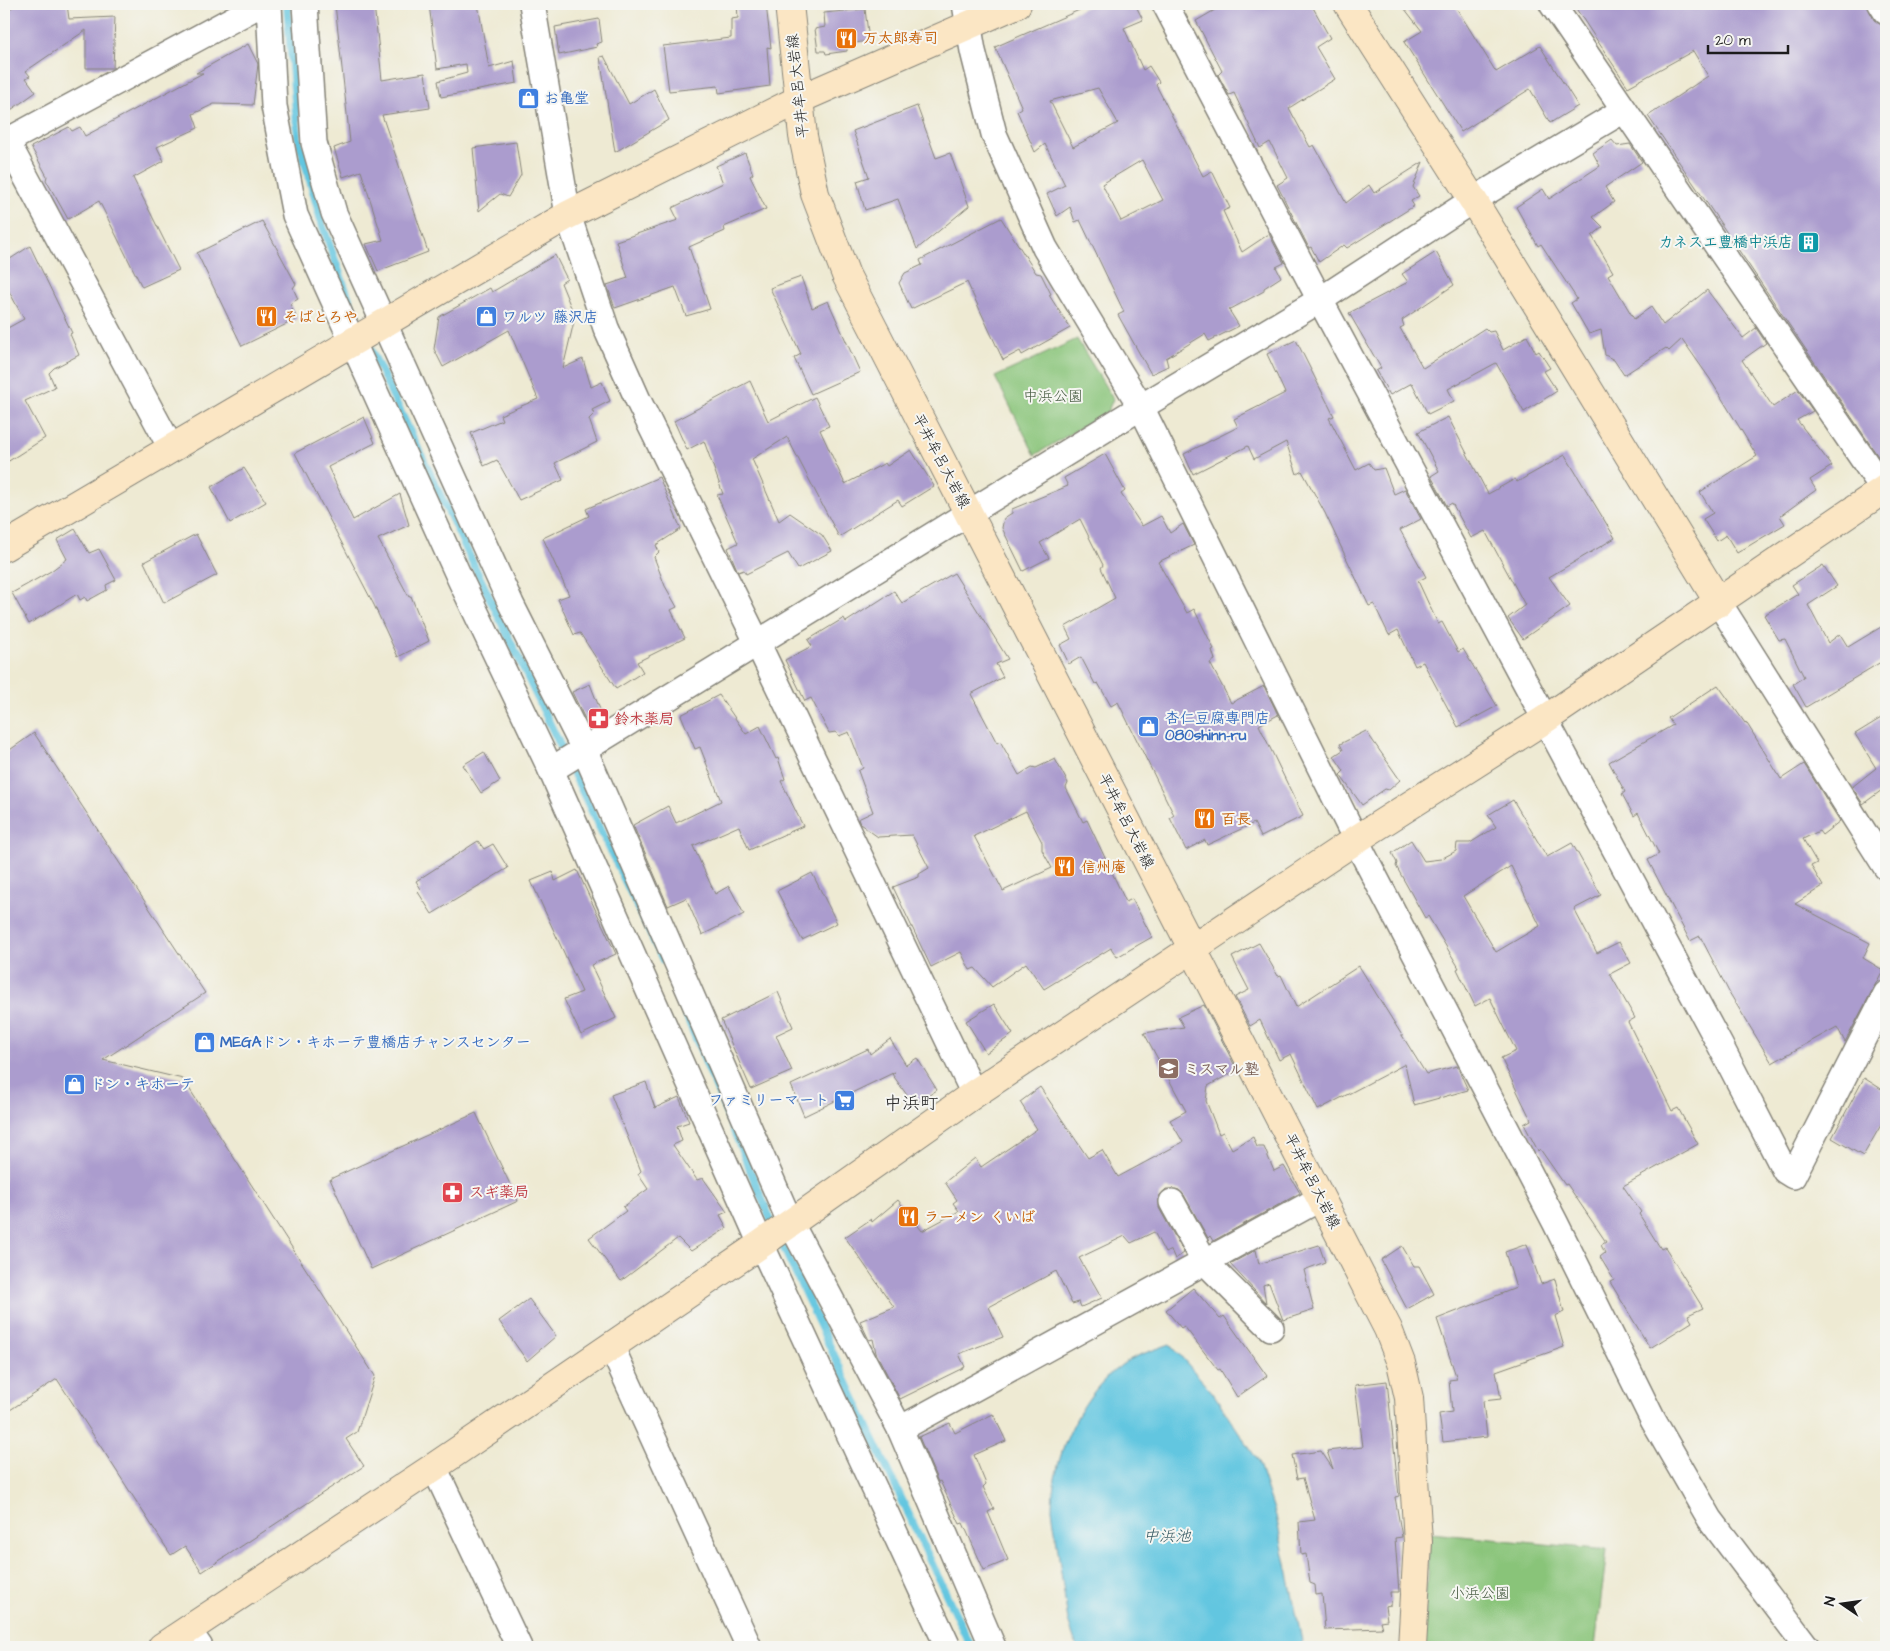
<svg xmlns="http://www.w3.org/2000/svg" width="1890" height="1651" font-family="'Architects Daughter','Klee One',sans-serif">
<rect width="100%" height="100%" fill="#f6f6f2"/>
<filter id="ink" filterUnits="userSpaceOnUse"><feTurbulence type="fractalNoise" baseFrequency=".02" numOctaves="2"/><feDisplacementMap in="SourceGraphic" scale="10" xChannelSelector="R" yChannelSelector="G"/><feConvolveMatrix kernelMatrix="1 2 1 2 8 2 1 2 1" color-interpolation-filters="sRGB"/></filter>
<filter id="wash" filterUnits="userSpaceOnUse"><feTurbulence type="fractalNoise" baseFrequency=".0096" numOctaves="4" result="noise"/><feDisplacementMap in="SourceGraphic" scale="20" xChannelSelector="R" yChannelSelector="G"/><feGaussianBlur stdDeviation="1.12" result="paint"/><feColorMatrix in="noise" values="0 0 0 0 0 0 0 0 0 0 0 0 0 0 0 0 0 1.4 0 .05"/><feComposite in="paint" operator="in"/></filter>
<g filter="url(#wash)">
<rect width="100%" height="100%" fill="#eeead3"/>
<g fill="#89c479" stroke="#52704a">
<polygon points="1077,339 1113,399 1108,411 1035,455 995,377"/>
<polygon points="1430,1533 1607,1550 1595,1647 1422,1647"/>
</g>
<path fill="#62c6e0" stroke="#3f717e" d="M1170,1344L1213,1393L1258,1461L1276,1516L1302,1641L1301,1647H1077L1068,1621L1052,1509C1052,1456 1083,1386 1131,1359C1143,1353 1157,1349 1170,1344Z"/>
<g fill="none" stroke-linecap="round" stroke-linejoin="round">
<g stroke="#62c6e0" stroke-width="8">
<polyline points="287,4 298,137 322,224 357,321 663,960"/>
<polyline points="683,1007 774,1228"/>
<polyline points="779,1238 971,1647"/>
</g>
</g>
<g id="blocks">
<g fill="#ab9cce" fill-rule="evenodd">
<polygon points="17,4 67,4 69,19 115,17 113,68 86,68 86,30 26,71 30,76 26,78 36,92 4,115 4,13"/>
<polygon points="335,4 374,4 382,80 425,73 430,108 382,115 428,252 378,271 366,244 383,240 361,171 343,177 334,148 350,142"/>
<polygon points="429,4 478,4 489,68 514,61 517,83 441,97 438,81 467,73 466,64 437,69"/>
<polygon points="737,4 766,4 771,48 767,47 770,86 719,93 718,86 669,91 663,46 731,38 731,19 738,18"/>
<path d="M1093,4H1135L1143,20L1124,28L1143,70L1149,66L1159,82L1156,85L1203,176L1212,171L1230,208L1223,211L1242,252L1269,234L1284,263L1276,267L1281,277L1264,288V291L1229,310L1239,326L1209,341L1205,334L1166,358L1168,366L1151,374L1118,315L1124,312L1080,220L1075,222L1070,207L1057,216L1047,194L1065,185L1045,144L1035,152L1017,111L1022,108L995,47ZM1098,88L1118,123L1073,147L1050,101ZM1142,160L1163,200L1121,221L1102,184Z"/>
<polygon points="1225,4 1311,4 1330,38 1316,47 1335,79 1289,108 1310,147 1314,145 1346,203 1369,185 1374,193 1423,162 1413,187 1419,196 1411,201 1414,206 1347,248 1344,245 1319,262 1311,247 1309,248 1277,185 1288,178 1270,142 1260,148 1234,93 1229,95 1218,75 1222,71 1196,21"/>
<polygon points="1401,4 1454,4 1496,72 1540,46 1578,106 1550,123 1530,89 1461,132 1404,42 1422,31"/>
<polygon points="1573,4 1867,4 1874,20 1886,26 1886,468 1648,116 1708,76 1693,51 1628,87"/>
<polygon points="865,9 869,41 847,44 847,51 826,54 825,51 818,51 815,29 825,27 824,13"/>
<polygon points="599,19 602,42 596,44 597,47 559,55 555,27"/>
<polygon points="248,44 258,64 253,105 214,104 193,114 198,128 157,147 164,161 133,178 179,270 142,287 99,201 68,219 46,180 47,176 31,147 69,127 72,131 80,127 85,136 203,73 196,73"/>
<polygon points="604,56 629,104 654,89 669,120 615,152 600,57"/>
<polygon points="917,106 936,158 950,153 969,206 917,249 898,199 865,210 857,181 869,177 853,131"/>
<polygon points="1612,140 1617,146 1630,144 1642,162 1605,187 1614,202 1593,217 1603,227 1592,236 1613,272 1608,275 1634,319 1651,307 1663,325 1707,290 1743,338 1756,328 1766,343 1742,360 1773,407 1798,390 1813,411 1797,420 1832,466 1810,480 1816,490 1780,516 1785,524 1737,553 1726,535 1717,541 1703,519 1713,513 1700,492 1757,456 1710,379 1682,339 1669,351 1666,348 1624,375 1614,360 1605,355 1601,330 1589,334 1571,303 1577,299 1541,244 1538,246 1516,207 1543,189 1549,199 1600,166 1593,153"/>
<polygon points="516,142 521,175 508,197 500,194 479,211 473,148"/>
<polygon points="745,153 753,174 750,176 766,209 724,227 725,231 689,247 710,309 686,316 675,287 615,308 607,285 628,278 616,241 678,220 672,208 723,183 716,166"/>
<polygon points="1001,218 1036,273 1041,274 1051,294 1049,295 1070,328 1022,355 1020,351 1003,360 967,282 911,309 899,283 905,273 922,265 920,260"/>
<polygon points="262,221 296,284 293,288 298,299 290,304 297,319 242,346 197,253"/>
<polygon points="30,246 72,333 70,334 79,355 54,368 49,373 55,387 25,401 45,438 4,464 4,330 24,319 4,282 4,263"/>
<polygon points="1436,252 1454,285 1402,320 1404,326 1400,328 1423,368 1485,328 1489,332 1494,331 1503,350 1527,336 1536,353 1539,351 1550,368 1544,371 1557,391 1524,412 1496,363 1448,389 1454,401 1428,414 1412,383 1390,395 1376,371 1381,368 1349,313 1408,282 1402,274"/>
<polygon points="555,255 567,279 561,283 575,317 563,368 583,359 591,387 602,382 610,401 592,410 594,414 589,419 597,442 555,463 563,480 519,500 497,460 484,466 471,433 502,420 500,415 538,399 509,330 443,367 434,349 439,317 490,288 492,292"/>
<polygon points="801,277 812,308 828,301 860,372 811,394 794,358 801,354 770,288"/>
<polygon points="1296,340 1334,416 1329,418 1356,470 1369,463 1374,470 1384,468 1394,494 1405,489 1421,519 1400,530 1426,577 1418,581 1438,624 1442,622 1458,652 1463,649 1497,706 1458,727 1423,662 1415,666 1398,630 1389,635 1374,604 1369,606 1325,513 1302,471 1297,474 1286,442 1254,459 1248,446 1193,474 1184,454 1238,427 1234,419 1285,393 1267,354"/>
<polygon points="750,381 768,421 815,397 829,426 820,430 845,484 885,463 887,466 911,450 934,486 902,506 898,500 839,537 787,437 752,459 779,521 790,513 822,535 832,551 798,569 788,553 746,574 744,570 738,572 728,548 738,543 717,495 723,494 704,441 687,450 674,421"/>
<polygon points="364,417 375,443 328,467 353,520 400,494 409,525 378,539 409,597 411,596 429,641 398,657 374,605 295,453"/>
<polygon points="1448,417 1488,494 1515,479 1517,482 1565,455 1615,538 1549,577 1570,606 1523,639 1508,618 1525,605 1485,531 1471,538 1452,503 1447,506 1431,476 1439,471 1418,432"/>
<polygon points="1105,454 1125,491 1121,494 1142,526 1161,516 1170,533 1183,524 1194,545 1158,562 1187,613 1194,609 1214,649 1212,650 1215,660 1210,663 1231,703 1264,686 1278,715 1259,725 1303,816 1261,837 1254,823 1207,845 1205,840 1186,850 1170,818 1174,815 1118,702 1111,706 1098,683 1095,684 1081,657 1069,664 1060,645 1071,639 1065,627 1115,598 1101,568 1103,565 1080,519 1040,543 1049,558 1023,571 1002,528 1004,518 1012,513 1012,509 1068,486 1064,478"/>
<polygon points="244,468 266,502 230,523 211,487"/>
<polygon points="659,477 681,529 656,545 659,552 654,557 665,586 677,607 671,610 685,638 637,662 643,672 616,689 580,633 574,635 558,599 569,595 543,538 589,516 586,509"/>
<polygon points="75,529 89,553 99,549 116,580 106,585 107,590 87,601 85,597 80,600 77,594 29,624 12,593 51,571 67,559 57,540"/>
<polygon points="196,534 217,575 164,603 144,562"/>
<polygon points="1823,565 1837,586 1808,605 1828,643 1840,634 1848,647 1886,624 1886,659 1806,707 1793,684 1804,677 1785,639 1779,640 1764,615 1798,594 1792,585"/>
<path d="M954,573L1008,659L996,664L1003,677L971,694L997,743L1000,741L1019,775L1032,767L1036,768L1055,759L1068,783L1066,788L1083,822L1087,820L1126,902L1132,899L1152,937L1117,957L1111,948L1044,989L1026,963L992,987L975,968L970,970L961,952L931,967L893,887L919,877V874L929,868L912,835L878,837L860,824L858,819L873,812L858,771L863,768L849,732L839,736L836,732L829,733L811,698L805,701L785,660L812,646L808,640L844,618L846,622L894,591L902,603ZM1026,811L1042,842V850L1052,868L1003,891L974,836Z"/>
<polygon points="590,684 601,712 585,719 572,692"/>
<polygon points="1718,685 1745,723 1746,722 1781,779 1804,764 1840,821 1822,835 1819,831 1803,839 1817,863 1811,866 1823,886 1795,904 1870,943 1863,958 1883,970 1845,1042 1837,1027 1772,1063 1729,992 1700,936 1690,941 1648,860 1659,854 1638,813 1634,816 1622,794 1625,792 1609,762 1673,725 1668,718"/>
<polygon points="719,695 746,734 760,726 776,759 778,758 785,779 781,781 803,826 749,850 739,826 693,846 715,894 729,886 744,914 702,935 686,898 668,906 633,825 668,806 676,823 721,801 700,747 695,749 681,715"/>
<polygon points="1886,715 1886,787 1863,804 1852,787 1876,768 1855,734"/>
<polygon points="1366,731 1400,780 1389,790 1385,789 1362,805 1340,775 1344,771 1334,756 1343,750 1340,744"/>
<polygon points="34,733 205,993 103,1060 183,1079 375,1376 357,1432 346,1439 364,1466 202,1572 185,1546 171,1555 57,1379 4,1414 4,754"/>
<polygon points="484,752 500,781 481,793 463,765"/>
<path d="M1513,800L1547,857L1572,843L1601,895L1574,909L1597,953L1619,942L1631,963L1610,974L1635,1018L1628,1022L1672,1111L1678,1108L1698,1144L1623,1186L1641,1212L1639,1214L1661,1249L1665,1247L1703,1308L1688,1315L1692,1322L1650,1348L1610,1282L1614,1280L1600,1257L1605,1253L1601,1245L1606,1242L1567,1184L1565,1185L1540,1149L1538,1151L1524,1124L1531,1120L1501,1058L1516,1051L1490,998L1475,1006L1457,969L1459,968L1428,916L1425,918L1396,866L1397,863L1392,853L1411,840L1424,861L1441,859L1456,851L1457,843H1470L1496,827L1488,815ZM1511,866L1540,926L1496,952L1463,896Z"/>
<polygon points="478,841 484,849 493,844 508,868 432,914 418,892 421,889 416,881"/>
<polygon points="577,870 616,954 591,965 616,1018 581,1035 564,999 582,992 531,881 553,872 555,881"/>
<polygon points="812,873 837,923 802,940 777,891"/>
<polygon points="1259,943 1278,976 1281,975 1296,1007 1359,966 1426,1074 1457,1066 1468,1090 1414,1105 1405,1064 1318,1110 1291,1054 1279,1060 1260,1020 1250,1026 1235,997 1249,990 1232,957"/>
<polygon points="778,992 793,1027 776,1035 792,1071 751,1089 721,1020"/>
<polygon points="994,1004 1013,1034 986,1053 966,1021"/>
<polygon points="1204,1005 1237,1070 1208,1086 1206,1101 1219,1134 1223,1132 1232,1149 1253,1137 1257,1147 1264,1147 1274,1171 1284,1166 1300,1193 1213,1241 1210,1236 1208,1238 1184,1195 1179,1190 1166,1189 1160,1195 1159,1208 1184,1253 1175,1259 1171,1250 1165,1253 1154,1232 1131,1243 1125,1236 1079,1258 1102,1298 1081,1307 1079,1302 1072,1304 1056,1271 989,1307 1003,1337 959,1354 965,1367 900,1399 876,1353 873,1339 869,1340 860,1321 894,1307 845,1237 871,1219 872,1222 898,1200 922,1231 959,1211 953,1203 957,1200 945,1182 975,1158 981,1167 1037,1129 1020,1102 1040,1087 1088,1158 1102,1150 1118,1177 1183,1142 1170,1120 1186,1111 1144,1033 1184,1027 1178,1017"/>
<polygon points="890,1039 906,1065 917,1058 937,1090 914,1105 892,1074 895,1072 804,1116 791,1085 868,1049 870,1054"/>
<polygon points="1864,1078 1886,1092 1886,1125 1881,1125 1863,1156 1832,1138"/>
<polygon points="646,1082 655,1108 679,1097 689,1122 677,1126 682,1141 673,1145 697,1180 703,1178 727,1212 720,1215 727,1228 691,1251 678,1238 621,1281 589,1238 626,1211 623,1207 648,1189 638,1174 641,1171 611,1095"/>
<polygon points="476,1113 518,1201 371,1269 330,1179"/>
<polygon points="1527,1244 1541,1284 1555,1279 1564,1312 1555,1316 1564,1347 1496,1371 1501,1399 1483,1401 1487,1437 1443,1442 1439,1414 1452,1412 1449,1380 1457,1379 1437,1319 1516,1288 1505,1252"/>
<polygon points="1319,1245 1325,1262 1304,1270 1314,1310 1283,1320 1269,1283 1263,1285 1266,1303 1230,1264 1256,1250 1259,1264"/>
<polygon points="1402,1246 1414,1266 1419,1266 1434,1294 1407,1309 1381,1260"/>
<polygon points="1193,1288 1220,1319 1224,1316 1267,1376 1237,1397 1220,1369 1218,1370 1184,1326 1181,1328 1166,1310"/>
<polygon points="529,1299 556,1336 527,1361 499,1321"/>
<polygon points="1387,1381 1399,1496 1395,1497 1402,1537 1395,1538 1399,1592 1390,1592 1391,1605 1385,1606 1387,1620 1380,1621 1382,1628 1325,1630 1322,1594 1316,1595 1315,1585 1310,1583 1306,1554 1301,1555 1299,1522 1315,1520 1303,1478 1297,1479 1292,1455 1321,1451 1333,1469 1327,1451 1363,1447 1355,1385"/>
<polygon points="993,1414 1006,1441 974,1455 986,1484 983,1487 994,1509 988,1512 1008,1560 984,1570 963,1523 960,1524 940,1481 938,1482 919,1437 950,1423 955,1433"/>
</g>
</g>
</g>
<g filter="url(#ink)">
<use href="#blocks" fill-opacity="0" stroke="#858378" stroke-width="1"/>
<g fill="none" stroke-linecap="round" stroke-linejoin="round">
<defs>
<g id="street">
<polyline points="269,4 274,106 295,215 460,579 551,770 761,1244 948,1647"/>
<polyline points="305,4 314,143 334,213 511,604 584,749 790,1222 900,1429 993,1647"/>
<polyline points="532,4 568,215 606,328 638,400 757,642 974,1094"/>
<polyline points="965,4 973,51 994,134 1045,248 1141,407 1364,856 1555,1222 1653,1420 1710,1519 1807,1647"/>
<polyline points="1165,4 1320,300 1720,1045 1785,1171 1793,1176 1886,994"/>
<polyline points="1552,4 1886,493"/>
<polyline points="1881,4 1886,12"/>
<polyline points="4,136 171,448"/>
<polyline points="7,141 261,4"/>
<polyline points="1719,603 1886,867"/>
<polyline points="551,770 1141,407 1320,300 1473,200 1624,110"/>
<polyline points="1172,1202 1205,1262 1271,1328"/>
<polyline points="611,1346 749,1647"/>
<polyline points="900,1429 1321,1198"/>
<polyline points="434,1467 519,1647"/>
<polyline points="188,1630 200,1647"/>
</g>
<g id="secondary">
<polyline points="789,4 803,136 815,194 846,275 1388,1329 1401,1363 1409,1398 1418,1542 1412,1647"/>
<polyline points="1348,4 1473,200 1719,603"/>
<polyline points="4,547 568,215 800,99 1017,4"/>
<polyline points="162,1647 434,1467 761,1244 974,1094 1357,839 1544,720 1886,488"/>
</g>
</defs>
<use href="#street" stroke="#858378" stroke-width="28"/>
<use href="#secondary" stroke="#858378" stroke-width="30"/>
<use href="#street" stroke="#fff" stroke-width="25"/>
<use href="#secondary" stroke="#fbe6c4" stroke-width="28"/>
</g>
</g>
<defs>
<symbol id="restaurant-square" viewBox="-11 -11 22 22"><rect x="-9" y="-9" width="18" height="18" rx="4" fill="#e8710a" stroke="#f6f6f2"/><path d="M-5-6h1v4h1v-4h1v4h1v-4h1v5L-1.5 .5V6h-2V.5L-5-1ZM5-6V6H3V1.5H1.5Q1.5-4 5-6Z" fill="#fff"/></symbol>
<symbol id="shop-square" viewBox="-11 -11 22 22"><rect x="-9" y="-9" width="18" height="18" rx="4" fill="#3f7fe0" stroke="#f6f6f2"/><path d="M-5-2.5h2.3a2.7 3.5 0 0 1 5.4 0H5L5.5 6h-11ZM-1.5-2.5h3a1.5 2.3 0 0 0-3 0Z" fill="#fff"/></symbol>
<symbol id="building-square" viewBox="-11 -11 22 22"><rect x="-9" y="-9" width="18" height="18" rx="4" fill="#0f9aa8" stroke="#f6f6f2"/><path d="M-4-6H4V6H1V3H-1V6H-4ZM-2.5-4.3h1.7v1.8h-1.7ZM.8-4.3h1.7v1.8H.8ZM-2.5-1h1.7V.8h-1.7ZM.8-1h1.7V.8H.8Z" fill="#fff"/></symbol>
<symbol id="pharmacy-square" viewBox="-11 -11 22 22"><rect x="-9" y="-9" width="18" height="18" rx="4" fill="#e0444e" stroke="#f6f6f2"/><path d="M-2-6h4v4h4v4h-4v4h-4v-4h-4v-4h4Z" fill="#fff"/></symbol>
<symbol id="school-square" viewBox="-11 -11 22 22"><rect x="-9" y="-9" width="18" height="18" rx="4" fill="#8d6e63" stroke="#f6f6f2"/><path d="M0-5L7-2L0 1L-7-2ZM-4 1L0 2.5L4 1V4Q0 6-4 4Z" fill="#fff"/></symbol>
<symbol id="supermarket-square" viewBox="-11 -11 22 22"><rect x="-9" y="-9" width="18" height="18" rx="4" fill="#3f7fe0" stroke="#f6f6f2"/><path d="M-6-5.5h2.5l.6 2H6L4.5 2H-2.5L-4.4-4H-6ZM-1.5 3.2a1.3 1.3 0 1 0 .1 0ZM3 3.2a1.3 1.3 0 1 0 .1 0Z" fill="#fff"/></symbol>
</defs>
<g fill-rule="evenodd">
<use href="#restaurant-square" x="834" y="26" width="25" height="25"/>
<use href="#shop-square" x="516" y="86" width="25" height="25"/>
<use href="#building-square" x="1796" y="230" width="25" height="25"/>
<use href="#restaurant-square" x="254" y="304" width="25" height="25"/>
<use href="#shop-square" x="474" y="304" width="25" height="25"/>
<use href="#pharmacy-square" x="586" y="706" width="25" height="25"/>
<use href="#shop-square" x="1136" y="714" width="25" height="25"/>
<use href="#restaurant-square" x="1192" y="806" width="25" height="25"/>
<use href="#restaurant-square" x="1052" y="854" width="25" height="25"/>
<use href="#shop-square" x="192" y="1030" width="25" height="25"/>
<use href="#school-square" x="1156" y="1056" width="25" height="25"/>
<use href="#shop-square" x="62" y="1072" width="25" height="25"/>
<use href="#supermarket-square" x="832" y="1088" width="25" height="25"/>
<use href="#pharmacy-square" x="440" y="1180" width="25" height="25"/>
<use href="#restaurant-square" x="896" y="1204" width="25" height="25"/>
</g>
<g text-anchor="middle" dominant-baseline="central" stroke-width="4" stroke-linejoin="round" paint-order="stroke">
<g font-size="15" font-weight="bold" fill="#c56008" stroke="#f6f6f2" text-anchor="start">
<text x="863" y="38">万太郎寿司</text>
<text x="283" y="317">そばとろや</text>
<text x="1221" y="819">百長</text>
<text x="1081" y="867">信州庵</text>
<text x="924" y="1217">ラーメン くいば</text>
</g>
<g font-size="15" fill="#1c1c1c" stroke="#f6f6f2">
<text transform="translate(798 86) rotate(-96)">平井牟呂大岩線</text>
<text transform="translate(941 461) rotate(62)">平井牟呂大岩線</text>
<text transform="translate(1126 821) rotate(63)">平井牟呂大岩線</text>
<text transform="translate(1312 1181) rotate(63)">平井牟呂大岩線</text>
</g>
<g font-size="15" font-weight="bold" fill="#366cbe" stroke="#f6f6f2" text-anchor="start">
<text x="544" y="98">お亀堂</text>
<text x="502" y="317">ワルツ 藤沢店</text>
<text x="1165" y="718">杏仁豆腐専門店<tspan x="1165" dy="17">080shinn-ru</tspan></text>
<text x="220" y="1042">MEGAドン・キホーテ豊橋店チャンスセンター</text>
<text x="90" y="1084">ドン・キホーテ</text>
<text x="829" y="1100" text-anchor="end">ファミリーマート</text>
</g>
<g font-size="15" font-weight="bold" fill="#0d838f" stroke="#f6f6f2" text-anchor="end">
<text x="1793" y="242">カネスエ豊橋中浜店</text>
</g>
<g font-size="15" fill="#42573d" stroke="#f6f6f2">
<text x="1053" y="396">中浜公園</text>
<text x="1480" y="1593">小浜公園</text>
</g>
<g font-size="15" font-weight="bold" fill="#be3a42" stroke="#f6f6f2" text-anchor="start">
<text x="614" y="719">鈴木薬局</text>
<text x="469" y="1192">スギ薬局</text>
</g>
<g font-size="15" font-weight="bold" fill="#785e54" stroke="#f6f6f2" text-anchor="start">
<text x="1184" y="1069">ミスマル塾</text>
</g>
<g font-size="16" font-style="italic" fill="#345861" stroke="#f6f6f2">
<text x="1167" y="1536">中浜池</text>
</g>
<g font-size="18" fill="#1c1c1c" stroke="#f6f6f2">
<text x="911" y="1103">中浜町</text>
</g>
</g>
<rect width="1890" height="1651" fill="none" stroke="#f6f6f2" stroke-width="20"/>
<g transform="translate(1842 1604) rotate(283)" stroke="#f6f6f2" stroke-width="4" paint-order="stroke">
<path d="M0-4L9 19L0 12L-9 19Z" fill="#1c1c1c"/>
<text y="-8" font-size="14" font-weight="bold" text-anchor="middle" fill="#1c1c1c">N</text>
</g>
<path d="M1708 45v8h80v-8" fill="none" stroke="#1c1c1c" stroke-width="2.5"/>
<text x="1715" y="45" font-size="15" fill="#1c1c1c" stroke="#f6f6f2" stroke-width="4" paint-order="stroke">20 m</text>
</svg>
